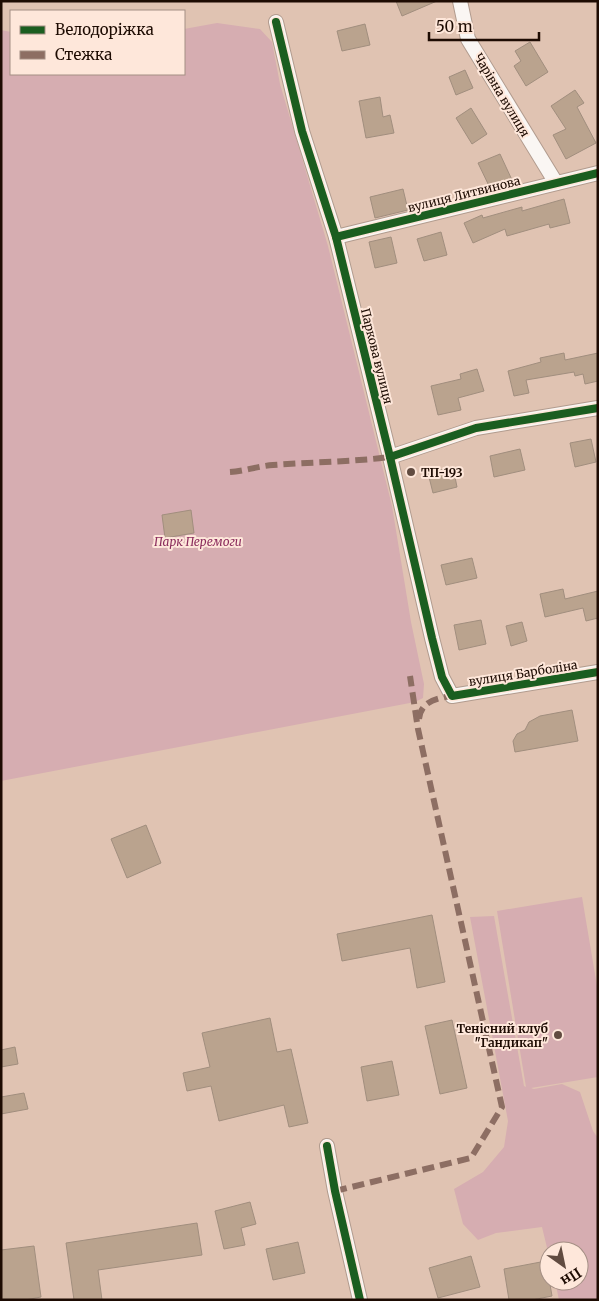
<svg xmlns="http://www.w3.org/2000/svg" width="599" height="1301" font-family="Merriweather,serif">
<rect width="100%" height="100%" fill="#e0c3b2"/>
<g fill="#d6adb1">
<polygon points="217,23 260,29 272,42 280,84 328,246 392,506 411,622 424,684 423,698 415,702 1,781 1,30 11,32 11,74 184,74 184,29"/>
<polygon points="582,897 598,992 598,1077 531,1088 534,1089 562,1084 580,1092 593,1131 598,1138 598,1300 559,1300 555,1281 579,1281 579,1251 549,1251 549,1256 542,1227 496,1233 478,1240 463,1224 454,1189 483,1172 504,1147 508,1121 470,917 494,916 524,1086 526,1087 497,911"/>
</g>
<g fill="#baa38e" stroke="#a18e7e">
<polygon points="396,1 437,1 402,16"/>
<polygon points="365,24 370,45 342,51 337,31"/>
<polygon points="530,42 548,72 526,86 514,66 521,61 515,51"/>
<polygon points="465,70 473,88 456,95 449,77"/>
<polygon points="575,90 584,103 577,107 596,143 566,159 553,135 566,129 551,106"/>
<polygon points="380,97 383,117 390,115 394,133 366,138 359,101"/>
<polygon points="471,108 487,134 472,144 456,118"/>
<polygon points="500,154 512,180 491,190 478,163"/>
<polygon points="403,189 408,210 375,218 370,197"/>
<polygon points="564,199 570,223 550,228 549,224 507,236 505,229 473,243 464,223 482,215 483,218 522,207 522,211"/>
<polygon points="441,232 447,255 424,261 417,239"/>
<polygon points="391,237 397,263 375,268 369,242"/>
<polygon points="564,353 565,360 598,353 598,381 585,384 583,374 575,376 574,372 526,380 529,393 514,396 508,371 541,362 540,358"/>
<polygon points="477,369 484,391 458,398 461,410 438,415 431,386 461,379 460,374"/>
<polygon points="591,439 596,462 575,467 570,443"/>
<polygon points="520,449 525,470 494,477 490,456"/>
<polygon points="453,467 457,487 433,493 428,473"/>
<polygon points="191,510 194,533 165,538 162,515"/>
<polygon points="472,558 477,578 446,585 441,565"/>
<polygon points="563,589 565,599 598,591 598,618 586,621 583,608 545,617 540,594"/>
<polygon points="481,620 486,644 459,650 454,625"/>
<polygon points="522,622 527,641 511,646 506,626"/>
<polygon points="572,710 578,741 515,752 513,741 517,734 525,730 529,722 540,716"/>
<polygon points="146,825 161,863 127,878 111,839"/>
<polygon points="432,915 445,982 417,988 410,948 342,961 337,934"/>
<polygon points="270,1018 277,1052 291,1049 308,1123 289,1127 284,1105 219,1121 211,1086 187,1091 183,1073 210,1067 202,1033"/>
<polygon points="452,1020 467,1088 440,1094 425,1026"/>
<polygon points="15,1047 18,1064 1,1067 1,1050"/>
<polygon points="392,1061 399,1095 367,1101 361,1067"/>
<polygon points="24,1093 28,1109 1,1114 1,1097"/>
<polygon points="250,1202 256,1224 241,1228 245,1245 224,1249 215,1211"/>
<polygon points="197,1223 202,1255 98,1270 102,1300 74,1300 66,1243"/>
<polygon points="298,1242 305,1273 273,1280 266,1249"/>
<polygon points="34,1246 41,1297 25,1300 1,1300 1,1250"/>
<polygon points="471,1256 480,1287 438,1298 429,1268"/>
<polygon points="546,1261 552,1296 532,1300 509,1300 504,1269"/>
</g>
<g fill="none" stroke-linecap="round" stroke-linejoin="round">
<defs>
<g id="minor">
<polyline points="460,1 468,39 556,183"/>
<polyline points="276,22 302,131 336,237 390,457 432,638 442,677 452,696 598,672"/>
<polyline points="336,237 598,173"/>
<polyline points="390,457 476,428 598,408"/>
<polyline points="327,1146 335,1191 360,1300"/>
</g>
</defs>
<use href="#minor" stroke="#b19b8e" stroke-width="16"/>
<use href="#minor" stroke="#faf6f3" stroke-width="14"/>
<g stroke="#8d6e63" stroke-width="6" stroke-dasharray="12 6" stroke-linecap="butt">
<path d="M230,472C245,471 259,466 273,465C312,462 351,462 390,457"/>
<path d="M419,719C421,701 437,698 452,696"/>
<polyline points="335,1191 471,1158 502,1107 418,729 410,676"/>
</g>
<defs>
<g id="cycleway">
<polyline points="276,22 302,131 336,237 390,457 432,638 442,677 452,696 598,672"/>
<polyline points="336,237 598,173"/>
<polyline points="390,457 476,428 598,408"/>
<polyline points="327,1146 335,1191 360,1300"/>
</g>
</defs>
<use href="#cycleway" stroke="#fee7da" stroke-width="11"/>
<use href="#cycleway" stroke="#1b5e20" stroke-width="8"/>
</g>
<g fill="#614b40" stroke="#fee7da" stroke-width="2">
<circle cx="411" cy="472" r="5"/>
<circle cx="558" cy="1035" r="5"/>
</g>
<g text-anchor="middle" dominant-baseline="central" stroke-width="4" stroke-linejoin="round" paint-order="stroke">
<g font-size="12" fill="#1d0b02" stroke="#fee7da">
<text transform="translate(502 95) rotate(59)">Чарівна вулиця</text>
<text transform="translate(464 194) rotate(-14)">вулиця Литвинова</text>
<text transform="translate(377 356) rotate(76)">Паркова вулиця</text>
<text transform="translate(523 673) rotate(-9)">вулиця Барболіна</text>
</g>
<g font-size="12" font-weight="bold" fill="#1d0b02" stroke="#fee7da" text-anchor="start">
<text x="421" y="472">ТП-193</text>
<text x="548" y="1028" text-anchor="end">Тенісний клуб<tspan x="548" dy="14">"Гандикап"</tspan></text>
</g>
<g font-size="12" font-style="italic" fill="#8b2c5d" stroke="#fee7da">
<text x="198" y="541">Парк Перемоги</text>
</g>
</g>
<rect width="599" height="1301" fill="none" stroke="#1d0b02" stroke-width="5"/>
<rect x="10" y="10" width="175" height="65" fill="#fee7da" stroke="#a48f84"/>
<rect x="20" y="26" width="25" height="8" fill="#1b5e20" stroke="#a48f84"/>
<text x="55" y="35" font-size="15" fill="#1d0b02">Велодоріжка</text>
<rect x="20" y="51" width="25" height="8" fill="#8d6e63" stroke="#a48f84"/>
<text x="55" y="60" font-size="15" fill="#1d0b02">Стежка</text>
<g transform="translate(564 1266) rotate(147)"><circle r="24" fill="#fee7da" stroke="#a48f84"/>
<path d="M0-4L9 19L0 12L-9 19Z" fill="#614b40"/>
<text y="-8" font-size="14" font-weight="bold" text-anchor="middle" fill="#1d0b02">Пн</text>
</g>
<path d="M429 32v8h110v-8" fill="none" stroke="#1d0b02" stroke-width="2.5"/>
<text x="436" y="32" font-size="15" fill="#1d0b02" stroke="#fee7da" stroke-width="4" paint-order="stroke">50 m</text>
</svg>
